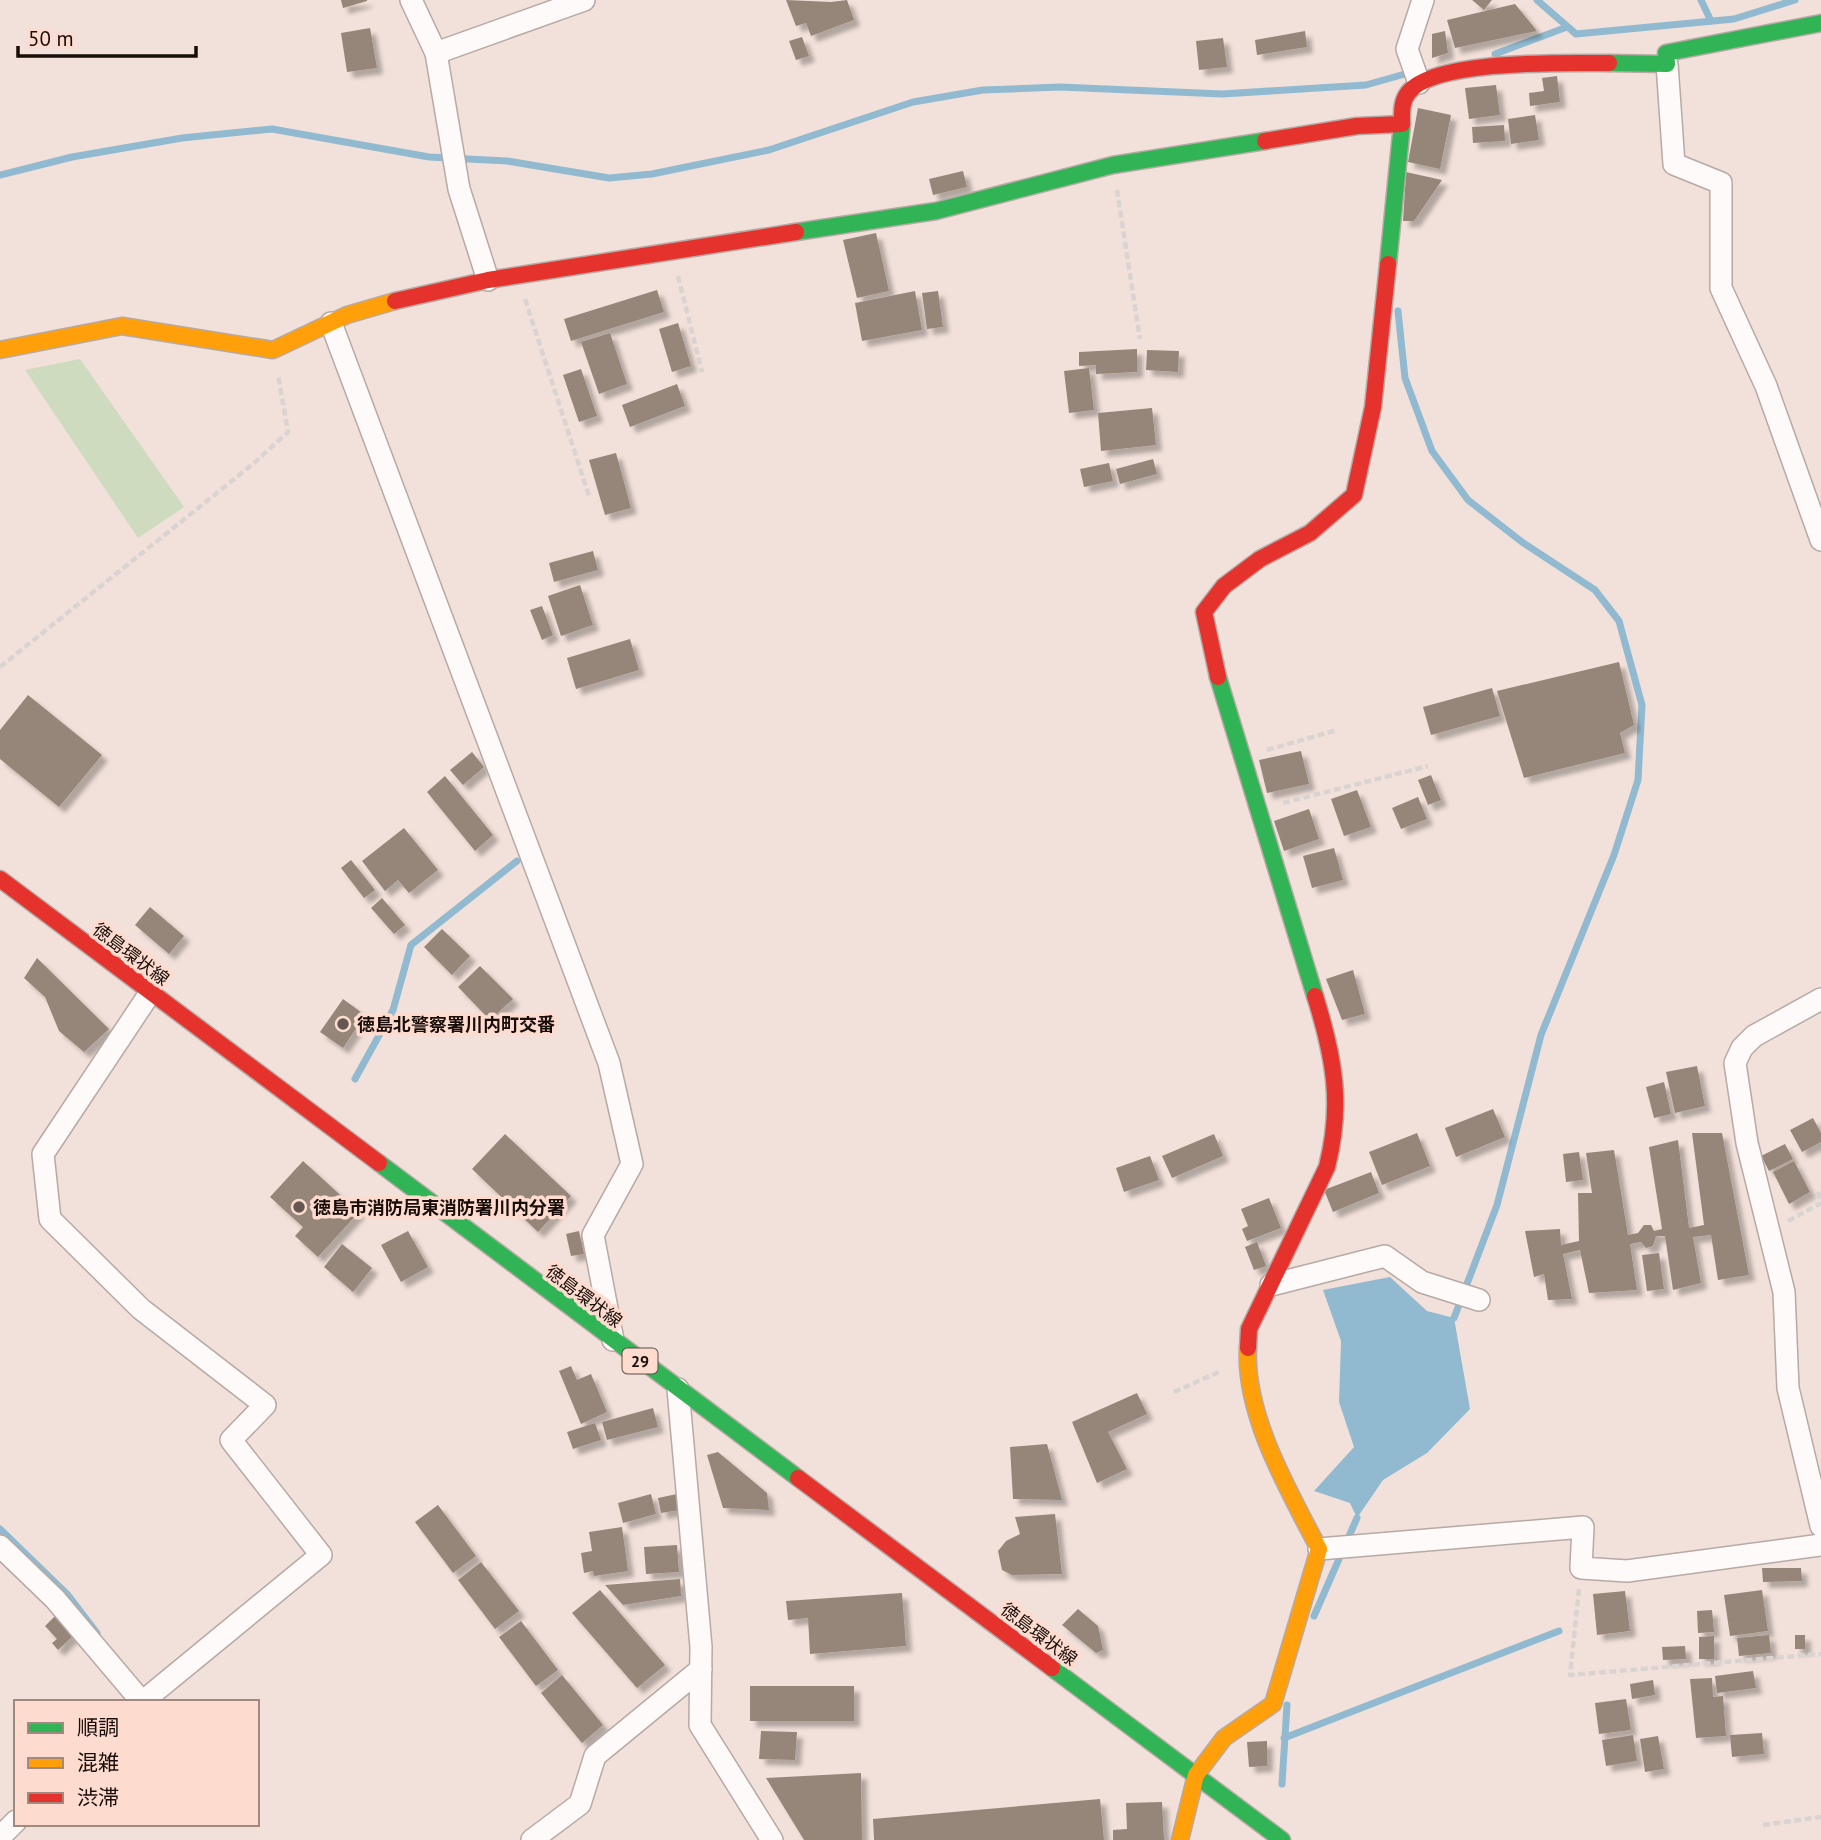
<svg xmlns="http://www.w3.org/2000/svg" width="1821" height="1840" font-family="'PT Sans','Noto Sans JP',sans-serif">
<defs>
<filter id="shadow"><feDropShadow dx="6" dy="6" stdDeviation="2" flood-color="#0004"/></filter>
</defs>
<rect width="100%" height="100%" fill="#f2e1da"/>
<polygon fill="#cedbbf" points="80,359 184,507 138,538 25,370"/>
<polygon fill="#91bad1" points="1390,1277 1427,1311 1454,1318 1470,1409 1427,1453 1383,1480 1357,1518 1350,1503 1314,1491 1354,1447 1339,1402 1341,1341 1323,1290"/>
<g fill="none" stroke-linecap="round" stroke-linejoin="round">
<g stroke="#91bad1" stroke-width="7">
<polyline points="1537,0 1576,34 1734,19 1795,0"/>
<polyline points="1701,0 1711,21"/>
<polyline points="1495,54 1567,27"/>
<polyline points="0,175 72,157 182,138 272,129 429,157 507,161 609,178 652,174 769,150 913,102 983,90 1060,87 1222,94 1366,85 1412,72"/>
<polyline points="1398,311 1405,378 1432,451 1468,500 1522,542 1595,590 1619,621 1642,705 1638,780 1614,855 1541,1035 1497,1205 1454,1318"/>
<polyline points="355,1079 393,1010 411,945 517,861"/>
<polyline points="0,1529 68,1595 97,1633"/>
<polyline points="1314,1616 1357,1518"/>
<polyline points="1284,1738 1559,1631"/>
<polyline points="1282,1784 1287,1705"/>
</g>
</g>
<g fill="#968679" filter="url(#shadow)">
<polygon points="341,0 367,0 367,1 343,8"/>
<polygon points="786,0 831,2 847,0 854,20 811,36 806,23 796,26"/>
<polygon points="1472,0 1492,0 1484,10"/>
<polygon points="1515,4 1537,31 1455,48 1447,20"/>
<polygon points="370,28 377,68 347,72 341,33"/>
<polygon points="1305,31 1307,47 1257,55 1255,40"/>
<polygon points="1445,31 1448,53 1432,58 1432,34"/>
<polygon points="802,37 809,56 796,60 789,41"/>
<polygon points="1223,38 1227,67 1199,70 1196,41"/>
<polygon points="1557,76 1560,102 1530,106 1529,93 1544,91 1542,78"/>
<polygon points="1496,85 1500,115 1469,119 1465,88"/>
<polygon points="1418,108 1451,115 1440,169 1408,162"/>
<polygon points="1535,115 1539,140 1511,144 1508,119"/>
<polygon points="1504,125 1505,141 1473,143 1472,127"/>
<polygon points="963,171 967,187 933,195 929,179"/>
<polygon points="1406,172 1442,180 1414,221 1403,221"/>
<polygon points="876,233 889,291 857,298 843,240"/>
<polygon points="657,290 664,312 571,341 564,319"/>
<polygon points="915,291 922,330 862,341 855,303"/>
<polygon points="938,291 943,327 927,329 922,293"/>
<polygon points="678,323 691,366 672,372 659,329"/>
<polygon points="610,333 627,384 599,394 581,342"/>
<polygon points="1137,349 1137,372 1096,374 1096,365 1079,366 1079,352"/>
<polygon points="1147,350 1179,351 1178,372 1146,370"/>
<polygon points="1089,368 1094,410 1069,413 1064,371"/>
<polygon points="581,369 597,416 579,422 563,375"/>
<polygon points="677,384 685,406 630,427 622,405"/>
<polygon points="1152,408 1156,445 1101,451 1098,413"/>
<polygon points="616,453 631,508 605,515 589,460"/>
<polygon points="1153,459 1157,474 1120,484 1116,469"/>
<polygon points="1109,463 1113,481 1084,487 1080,469"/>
<polygon points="593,551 598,570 554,582 549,563"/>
<polygon points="580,585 593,625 561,636 548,596"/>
<polygon points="542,606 553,635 542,640 530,610"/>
<polygon points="630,639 639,670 576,689 567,658"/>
<polygon points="1619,662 1634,725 1620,733 1625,753 1524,778 1497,691"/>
<polygon points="1492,688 1500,716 1431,735 1423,707"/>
<polygon points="28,695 102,755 59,807 0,759 0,730"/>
<polygon points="1301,751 1309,784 1267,793 1259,760"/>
<polygon points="472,752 484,767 463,785 450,770"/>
<polygon points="1431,775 1441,800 1428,805 1418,780"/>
<polygon points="445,776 493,835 475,851 427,792"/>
<polygon points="1357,790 1371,827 1344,836 1331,799"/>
<polygon points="1418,797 1427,819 1401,829 1392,808"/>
<polygon points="1309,809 1319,839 1284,851 1274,821"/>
<polygon points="404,828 438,870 409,893 398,880 385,891 362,861"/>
<polygon points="1334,848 1343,880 1312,888 1303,856"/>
<polygon points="351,860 375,890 364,898 341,868"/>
<polygon points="382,898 405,925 394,934 371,908"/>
<polygon points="150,907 184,936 169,954 135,925"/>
<polygon points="442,929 470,956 452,975 424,947"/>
<polygon points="37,958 109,1029 84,1052 59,1031 45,997 24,978"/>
<polygon points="480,966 513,999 490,1020 458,987"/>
<polygon points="1353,970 1365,1014 1342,1020 1326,979"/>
<polygon points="343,999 365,1015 343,1048 320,1032"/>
<polygon points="1697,1066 1705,1106 1675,1113 1666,1072"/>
<polygon points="1664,1082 1671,1114 1654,1118 1646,1087"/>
<polygon points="1493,1109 1505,1137 1456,1157 1445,1128"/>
<polygon points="1813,1118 1821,1133 1821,1142 1802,1152 1790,1130"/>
<polygon points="1417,1133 1430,1166 1382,1185 1369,1152"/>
<polygon points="1692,1133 1722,1133 1749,1275 1718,1280 1711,1235 1693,1237 1701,1283 1673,1290 1665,1236 1656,1236 1653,1246 1646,1248 1641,1242 1630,1244 1637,1290 1589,1293 1580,1250 1563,1254 1572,1299 1548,1300 1544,1274 1534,1277 1525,1231 1560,1229 1561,1245 1579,1241 1578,1193 1592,1193 1586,1153 1614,1150 1628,1235 1638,1233 1644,1225 1651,1225 1654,1231 1662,1229 1649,1147 1678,1140 1689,1228 1704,1225"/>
<polygon points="505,1134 571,1196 538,1232 472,1169"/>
<polygon points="1214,1134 1223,1156 1172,1178 1162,1156"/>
<polygon points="1785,1144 1793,1159 1769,1171 1761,1156"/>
<polygon points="1579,1152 1583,1180 1566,1182 1563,1154"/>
<polygon points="1150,1156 1159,1180 1124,1192 1116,1168"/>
<polygon points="303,1161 359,1212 318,1257 295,1236 303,1227 270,1197"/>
<polygon points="1794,1161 1810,1192 1789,1204 1773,1172"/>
<polygon points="1371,1172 1379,1193 1333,1212 1324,1190"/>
<polygon points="1269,1198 1281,1228 1247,1241 1242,1229 1248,1226 1241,1209"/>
<polygon points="408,1231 428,1267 401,1282 381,1245"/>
<polygon points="579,1231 584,1254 571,1256 566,1234"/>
<polygon points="1257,1242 1266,1266 1254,1270 1245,1247"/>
<polygon points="342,1244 372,1268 353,1292 324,1267"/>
<polygon points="1659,1253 1664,1289 1647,1291 1642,1255"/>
<polygon points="571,1366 577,1380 591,1374 607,1412 581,1424 559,1371"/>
<polygon points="1137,1393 1147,1414 1108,1432 1127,1469 1097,1483 1072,1422"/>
<polygon points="653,1408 658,1427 607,1440 602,1422"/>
<polygon points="595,1423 601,1440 573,1449 567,1432"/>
<polygon points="1047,1444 1062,1500 1013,1499 1010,1447"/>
<polygon points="718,1452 767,1493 769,1510 723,1508 707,1455"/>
<polygon points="651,1494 656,1514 623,1523 618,1503"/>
<polygon points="677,1494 680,1510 661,1513 658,1498"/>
<polygon points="438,1505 476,1556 453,1573 415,1522"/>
<polygon points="1055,1514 1062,1574 1012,1575 1002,1570 998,1551 1006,1541 1020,1534 1015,1517"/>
<polygon points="622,1527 628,1571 594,1576 593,1571 584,1573 581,1553 592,1551 589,1532"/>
<polygon points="677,1545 679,1572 646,1574 644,1547"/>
<polygon points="481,1562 519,1611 495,1629 458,1580"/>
<polygon points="1762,1568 1801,1568 1802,1581 1763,1582"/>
<polygon points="680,1579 681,1596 623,1605 605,1585"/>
<polygon points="600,1590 665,1665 637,1688 572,1613"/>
<polygon points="1762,1590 1768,1631 1730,1636 1724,1595"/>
<polygon points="1625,1591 1630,1631 1597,1635 1593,1594"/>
<polygon points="902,1593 906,1646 810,1654 808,1618 788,1620 786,1601"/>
<polygon points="1078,1609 1098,1626 1103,1650 1096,1653 1062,1625"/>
<polygon points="1712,1610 1714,1632 1698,1633 1697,1611"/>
<polygon points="55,1616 73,1636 58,1650 52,1643 57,1639 45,1626"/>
<polygon points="521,1621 558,1670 536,1686 499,1637"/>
<polygon points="1769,1635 1771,1653 1739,1656 1737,1638"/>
<rect x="1795" y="1635" width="10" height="14"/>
<polygon points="1714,1636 1714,1659 1699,1659 1699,1637"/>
<polygon points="1685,1646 1686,1659 1663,1660 1662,1647"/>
<polygon points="1753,1671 1756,1688 1717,1693 1715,1676"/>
<polygon points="562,1675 603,1725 582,1743 541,1693"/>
<polygon points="1712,1678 1713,1697 1723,1696 1726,1736 1696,1738 1690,1679"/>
<polygon points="1653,1680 1655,1695 1632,1699 1630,1684"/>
<rect x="750" y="1686" width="104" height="35"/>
<polygon points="1626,1699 1631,1730 1599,1734 1595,1703"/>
<polygon points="761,1731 797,1732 795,1760 759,1759"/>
<polygon points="1762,1733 1764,1754 1732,1757 1730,1735"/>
<polygon points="1633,1735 1637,1761 1606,1766 1602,1740"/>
<polygon points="1658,1736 1664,1769 1645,1772 1640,1739"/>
<polygon points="1267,1741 1267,1766 1249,1767 1247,1742"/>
<polygon points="861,1773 862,1840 804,1840 766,1778"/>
<polygon points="1100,1799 1104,1840 874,1840 873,1819"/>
<polygon points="1162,1802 1164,1840 1113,1840 1113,1830 1127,1829 1126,1803"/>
</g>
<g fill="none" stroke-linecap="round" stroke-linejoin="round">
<defs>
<g id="street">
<polyline points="411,0 436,53 459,189 488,280"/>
<polyline points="436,53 584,0"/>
<polyline points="1667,64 1674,164 1721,183 1721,288 1766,386 1821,540"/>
<polyline points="1419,83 1407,49 1423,0"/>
<polyline points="331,323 609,1063 632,1164 593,1235 613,1340"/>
<polyline points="1821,999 1754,1036 1742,1048 1735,1063 1747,1143 1784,1292 1788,1388 1821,1526"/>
<polyline points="1271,1285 1385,1256 1422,1282 1479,1300"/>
<polyline points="678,1389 701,1647 700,1725 772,1840"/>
<polyline points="0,1546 55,1599 142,1702 321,1555 231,1440 265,1405 141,1309 50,1219 43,1154 150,993"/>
<polyline points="1319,1549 1583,1527 1581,1568 1627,1571 1821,1545"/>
<polyline points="0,1837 16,1821"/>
<polyline points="532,1840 580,1804 595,1756 701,1669"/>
</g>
<g id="fast">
<polyline points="1609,63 1667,64 1666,53 1821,23"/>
<polyline points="796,232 936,211 1113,165 1265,141"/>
<polyline points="1388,264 1402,124"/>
<polyline points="1218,677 1315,996"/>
<polyline points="379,1163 798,1478"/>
<polyline points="1052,1668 1282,1840"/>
</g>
<g id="slow">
<polyline points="0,350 122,326 273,350 347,315 395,301"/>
<path d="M1180,1840L1196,1775L1224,1738L1273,1704L1319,1549C1289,1491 1244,1415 1248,1348"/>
</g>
<g id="jam">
<path d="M1265,141L1357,126L1402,124C1402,113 1401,102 1408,93C1433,59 1568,63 1609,63"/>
<polyline points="395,301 488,280 796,232"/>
<polyline points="1218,677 1204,612 1224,586 1260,559 1310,533 1354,495 1373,407 1388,264"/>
<polyline points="0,879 379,1163"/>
<path d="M1248,1348L1249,1329L1327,1167C1343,1104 1334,1057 1315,996"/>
<polyline points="798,1478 1052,1668"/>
</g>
</defs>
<use href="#street" stroke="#b7a9a4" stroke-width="24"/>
<use href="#fast" stroke="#b7a9a4" stroke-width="19"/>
<use href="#slow" stroke="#b7a9a4" stroke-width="19"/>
<use href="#jam" stroke="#b7a9a4" stroke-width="19"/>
<g stroke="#d9d4d2" stroke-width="4.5" stroke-dasharray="7 3.5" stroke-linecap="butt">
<polyline points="1117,190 1140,339"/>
<polyline points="678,276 702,372"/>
<polyline points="525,299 590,499"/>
<polyline points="0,667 253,464 288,432 278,375"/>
<polyline points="1267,750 1337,730"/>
<polyline points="1283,803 1428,766"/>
<polyline points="1818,1192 1821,1201"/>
<polyline points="1788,1221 1821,1203"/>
<polyline points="1174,1392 1221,1371"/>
<polyline points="1579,1589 1570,1675 1821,1654"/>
<polyline points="1763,1825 1821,1817"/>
</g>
<use href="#street" stroke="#fdfaf9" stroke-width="21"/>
<use href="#fast" stroke="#30b455" stroke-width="16"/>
<use href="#slow" stroke="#ff9f0a" stroke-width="16"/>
<use href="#jam" stroke="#e5322d" stroke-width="16"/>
</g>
<g fill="#645752" stroke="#fddccf" stroke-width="2.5">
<circle cx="343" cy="1024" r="7"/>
<circle cx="299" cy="1207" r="7"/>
</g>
<g text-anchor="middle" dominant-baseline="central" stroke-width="7" stroke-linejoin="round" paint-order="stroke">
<rect fill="#fddccf" stroke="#5d4b44" stroke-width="2" x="622.5" y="1348.5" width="35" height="25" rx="5"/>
<g font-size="16" font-weight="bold" fill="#180d09">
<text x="640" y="1361">29</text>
</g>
<g font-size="18" fill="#180d09" stroke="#fddccf">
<text transform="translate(131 954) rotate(37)">徳島環状線</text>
<text transform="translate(584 1296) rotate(37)">徳島環状線</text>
<text transform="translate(1039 1634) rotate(37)">徳島環状線</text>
</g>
<g font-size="18" font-weight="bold" fill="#180d09" stroke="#fddccf" text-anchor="start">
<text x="357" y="1024">徳島北警察署川内町交番</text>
<text x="313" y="1207">徳島市消防局東消防署川内分署</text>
</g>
</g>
<rect x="14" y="1700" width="245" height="126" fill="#fddccf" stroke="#a18980" stroke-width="2"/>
<rect x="28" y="1723" width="35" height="10" fill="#30b455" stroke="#a18980" stroke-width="2"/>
<text x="77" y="1735" font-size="21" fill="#180d09">順調</text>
<rect x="28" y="1758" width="35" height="10" fill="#ff9f0a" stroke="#a18980" stroke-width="2"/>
<text x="77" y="1770" font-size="21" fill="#180d09">混雑</text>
<rect x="28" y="1793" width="35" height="10" fill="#e5322d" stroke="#a18980" stroke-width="2"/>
<text x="77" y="1805" font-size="21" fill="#180d09">渋滞</text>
<path d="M18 46v10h178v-10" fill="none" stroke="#180d09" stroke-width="3.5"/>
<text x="28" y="46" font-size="21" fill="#180d09" stroke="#fddccf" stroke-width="5" paint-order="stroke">50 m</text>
</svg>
